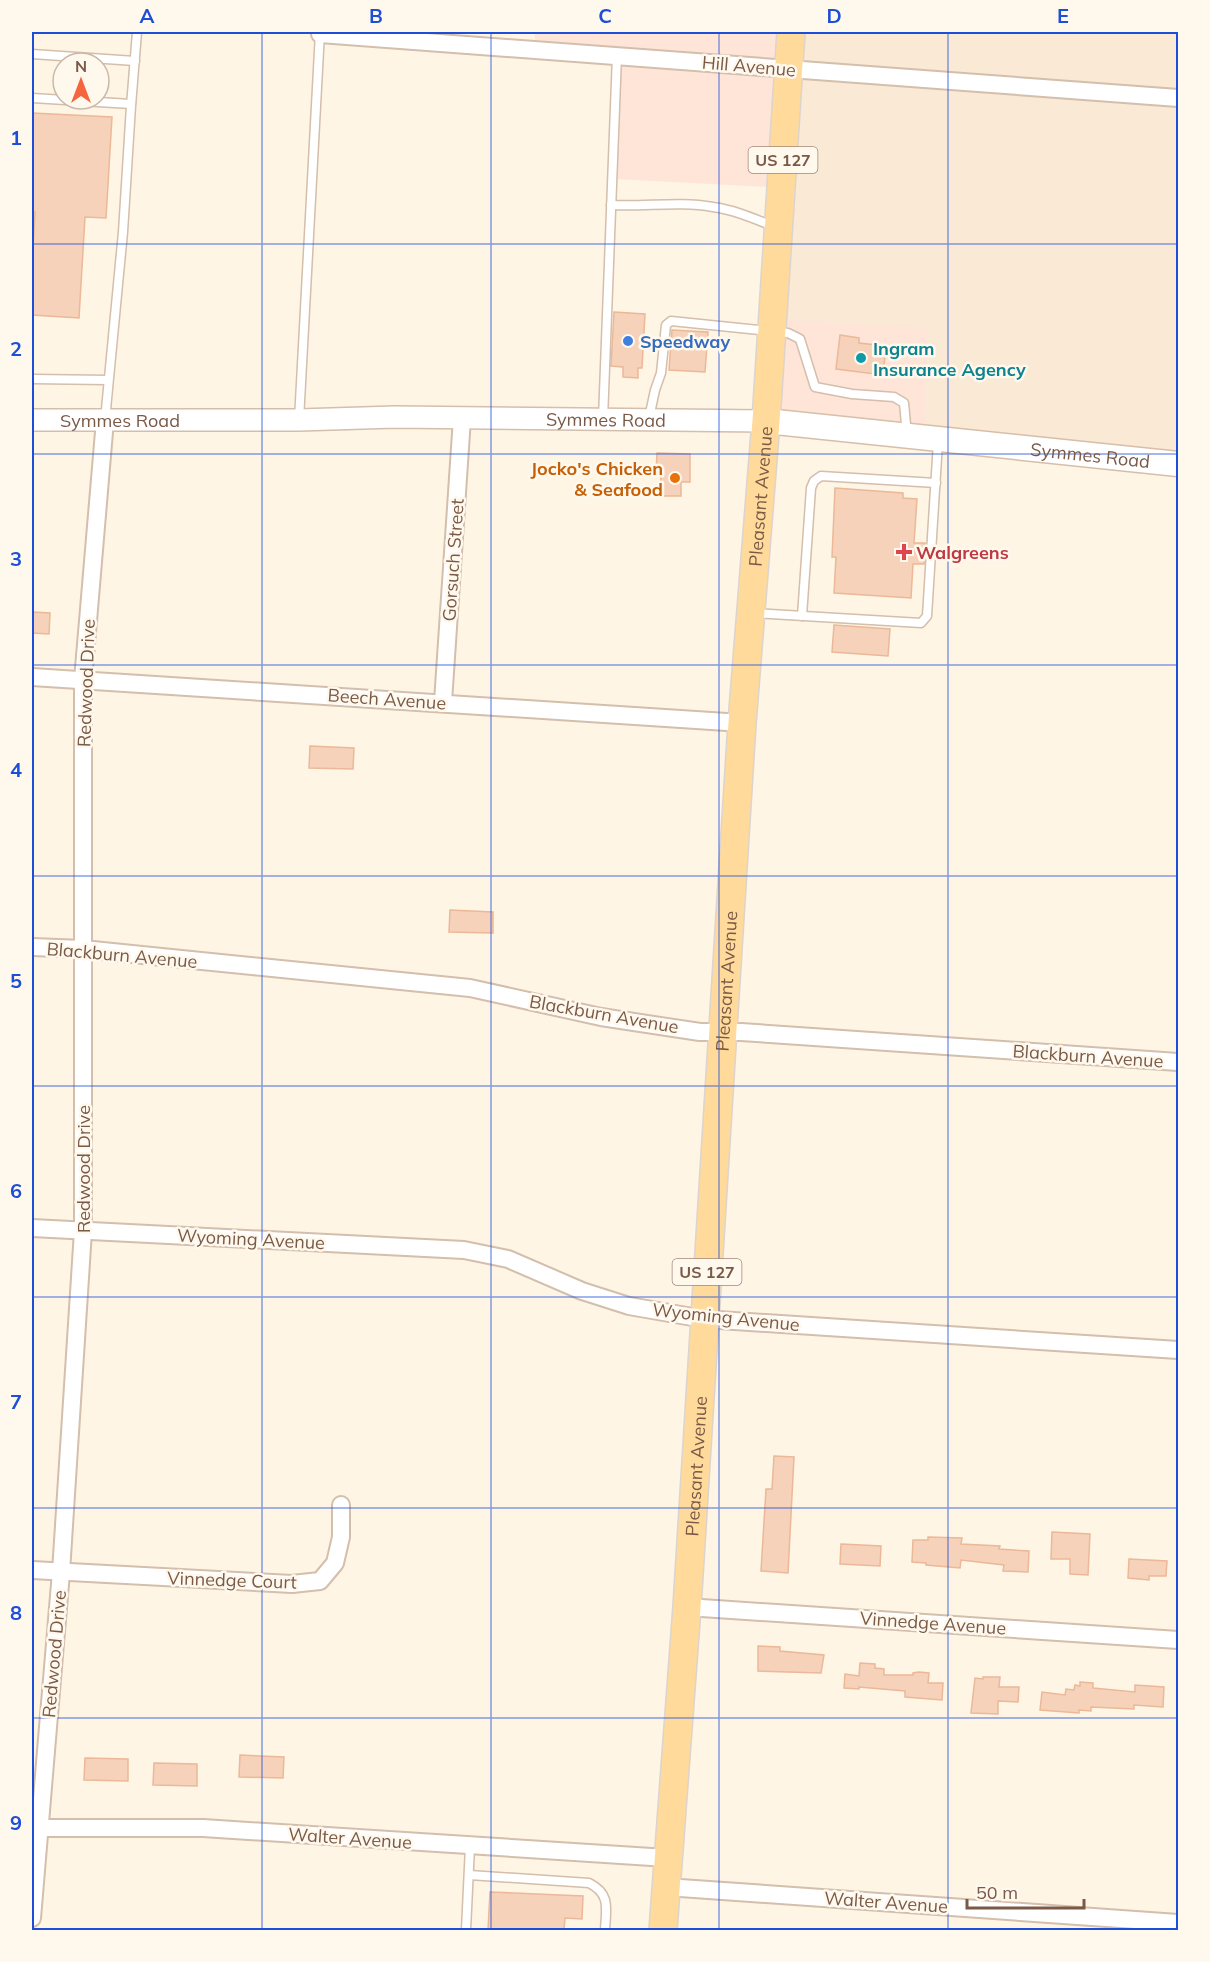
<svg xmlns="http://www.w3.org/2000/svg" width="1210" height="1962" font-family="Mulish,sans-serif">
<rect width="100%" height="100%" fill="#fef5e5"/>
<polygon fill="#f9e9d5" points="791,32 1178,32 1178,464 924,437 771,319"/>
<g fill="#ffe4d8">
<polygon points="535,32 778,32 769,187 615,179 610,46 535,40"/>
<polygon points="771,319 928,328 924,437 766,421"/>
</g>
<g fill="#f7d2ba" stroke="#ebb898" stroke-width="1.5">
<polygon points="32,113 112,117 106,218 85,217 79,318 32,315 32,265 35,212 32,212"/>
<polygon points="614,312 645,314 642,368 638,368 638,378 623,377 623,367 611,366"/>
<polygon points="672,330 708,332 705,372 669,370"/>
<polygon points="840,335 859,338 859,343 886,346 883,375 836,369"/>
<polygon points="657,453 690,454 690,482 681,482 681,496 660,496 661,473 656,473"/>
<polygon points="835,488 903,493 903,498 917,499 914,543 925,543 924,564 913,564 911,598 834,593 836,557 832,557"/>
<polygon points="32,612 50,613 49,634 32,633"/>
<polygon points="834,625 890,629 888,656 832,652"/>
<polygon points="310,746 354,748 353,769 309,768"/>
<polygon points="450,910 493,912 493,933 449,932"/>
<polygon points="774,1456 794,1457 788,1573 761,1571 766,1489 772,1489"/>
<polygon points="1052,1532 1090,1534 1088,1575 1070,1574 1070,1559 1051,1559"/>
<polygon points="928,1537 962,1538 961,1544 1000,1546 999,1549 1029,1551 1028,1572 1003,1571 1004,1565 961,1560 960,1568 926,1565 926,1563 912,1562 913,1540 928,1540"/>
<polygon points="841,1544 881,1546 880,1566 840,1564"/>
<polygon points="1129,1559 1167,1561 1166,1576 1149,1576 1149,1580 1128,1578"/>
<polygon points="758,1646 780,1647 780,1651 824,1655 821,1673 758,1671"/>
<polygon points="860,1663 875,1664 875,1668 884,1669 884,1675 913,1675 913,1673 919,1672 929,1673 928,1683 943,1683 942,1700 905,1697 905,1691 859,1687 859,1689 844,1688 845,1674 859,1676"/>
<polygon points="983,1677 1000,1677 999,1687 1019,1687 1018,1702 998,1701 998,1714 971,1713 975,1678 983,1679"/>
<polygon points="1080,1682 1093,1683 1093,1688 1135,1692 1135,1685 1164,1687 1163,1707 1134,1705 1134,1709 1091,1707 1091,1711 1079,1710 1079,1713 1040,1710 1042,1692 1065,1695 1066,1689 1074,1690 1075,1685 1080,1686"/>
<polygon points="240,1755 284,1757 283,1778 239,1777"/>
<polygon points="85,1758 128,1759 128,1781 84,1780"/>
<polygon points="154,1763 197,1764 197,1786 153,1785"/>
<polygon points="490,1892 583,1896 582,1919 565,1918 564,1930 488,1930"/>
</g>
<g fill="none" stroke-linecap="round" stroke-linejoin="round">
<defs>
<g id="service">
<polyline points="32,54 135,61"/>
<polyline points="32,98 131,104"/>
<path d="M611,205C645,207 679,201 713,207C735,210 755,219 775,227"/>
<polyline points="32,379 108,380"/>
<polyline points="649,418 655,390 661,373 666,325 671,321 788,333 800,339 815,387 852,394 894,397 904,403 907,435"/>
<polyline points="603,419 617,55"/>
<polyline points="105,420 123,232 131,106 137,32"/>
<polyline points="299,420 320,32"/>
<polyline points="755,613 921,623 927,616 938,442"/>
<polyline points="802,616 811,488 814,481 821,476 936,483"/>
<path d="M469,1875L589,1883C611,1894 606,1909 605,1930"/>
<polyline points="466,1930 470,1846"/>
</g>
<g id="minor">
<polyline points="320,34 1178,98"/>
<polyline points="32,677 742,723"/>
<polyline points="443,702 462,418"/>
<polyline points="32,947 83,949 470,988 601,1017 700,1032 741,1032 1178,1062"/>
<polyline points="32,1228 464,1250 508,1259 582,1291 629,1306 704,1319 1178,1350"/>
<polyline points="32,1570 292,1584 320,1581 335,1563 341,1537 341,1505"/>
<polyline points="687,1607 1178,1640"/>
<polyline points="32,1828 203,1828 667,1858"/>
<polyline points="666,1887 1178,1923"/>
<polyline points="32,1918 61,1572 83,1231 83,680 105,420"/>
</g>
<g id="tertiary">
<path id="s1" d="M32,420H299L395,417L766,421"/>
</g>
<g id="secondary">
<path id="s2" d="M766,421L1178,464"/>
</g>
<g id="primary">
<path id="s3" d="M663,1930L687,1607L742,723L766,421L791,32"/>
</g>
</defs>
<use href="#service" stroke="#d4beac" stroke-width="11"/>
<use href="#minor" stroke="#d4beac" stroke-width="20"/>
<use href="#tertiary" stroke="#d4beac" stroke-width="24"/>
<use href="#secondary" stroke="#d7bea9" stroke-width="27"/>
<use href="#primary" stroke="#dcd4cf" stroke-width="30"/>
<use href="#service" stroke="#fff" stroke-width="8"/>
<use href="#minor" stroke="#fff" stroke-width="16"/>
<use href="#tertiary" stroke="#fff" stroke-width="21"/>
<use href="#secondary" stroke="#fff" stroke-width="24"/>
<use href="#primary" stroke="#ffda9b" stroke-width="27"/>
</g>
<path fill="none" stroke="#1d4ed8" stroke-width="1.5" stroke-opacity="0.55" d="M262,32V1930M491,32V1930M719,32V1930M948,32V1930M32,244H1178M32,454H1178M32,665H1178M32,876H1178M32,1086H1178M32,1297H1178M32,1508H1178M32,1718H1178"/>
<circle fill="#3f7fe0" stroke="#fff8ed" stroke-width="2" cx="628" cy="341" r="6"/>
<circle fill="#0f9aa8" stroke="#fff8ed" stroke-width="2" cx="861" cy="358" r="6"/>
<circle fill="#e8710a" stroke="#fff8ed" stroke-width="2" cx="675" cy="478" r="6"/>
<path fill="#e0444e" stroke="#fff8ed" stroke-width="2" d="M901 543h6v6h6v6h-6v6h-6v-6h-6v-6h6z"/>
<g text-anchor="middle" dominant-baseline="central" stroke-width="5" stroke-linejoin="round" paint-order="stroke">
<g fill="#fff8ed" stroke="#a28979" stroke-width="1.5">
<rect x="748.5" y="147" width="69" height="26" rx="4.5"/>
<rect x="672.5" y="1259" width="69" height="26" rx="4.5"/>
</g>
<g font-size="16" font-weight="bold" fill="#7a5947">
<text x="783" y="160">US 127</text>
<text x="707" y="1272">US 127</text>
</g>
<g font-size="18" fill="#7a5947" stroke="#fff8ed">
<text transform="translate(749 66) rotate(5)">Hill Avenue</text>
<text stroke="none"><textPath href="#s1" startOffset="574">Symmes Road</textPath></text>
<text stroke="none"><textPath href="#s1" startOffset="88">Symmes Road</textPath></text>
<text stroke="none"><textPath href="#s2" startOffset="326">Symmes Road</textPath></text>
<text stroke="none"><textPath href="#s3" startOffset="1437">Pleasant Avenue</textPath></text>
<text transform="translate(453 560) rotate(-86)">Gorsuch Street</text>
<text transform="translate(86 683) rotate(-88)">Redwood Drive</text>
<text transform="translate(387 699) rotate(4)">Beech Avenue</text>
<text transform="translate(122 955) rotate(5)">Blackburn Avenue</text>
<text stroke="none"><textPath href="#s3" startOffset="951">Pleasant Avenue</textPath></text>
<text transform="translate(604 1014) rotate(10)">Blackburn Avenue</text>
<text transform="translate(1088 1056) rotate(4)">Blackburn Avenue</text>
<text transform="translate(83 1169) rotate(-90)">Redwood Drive</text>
<text transform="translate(251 1239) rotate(3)">Wyoming Avenue</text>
<text transform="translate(726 1317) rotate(6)">Wyoming Avenue</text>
<text stroke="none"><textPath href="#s3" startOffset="465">Pleasant Avenue</textPath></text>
<text transform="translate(232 1580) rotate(2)">Vinnedge Court</text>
<text transform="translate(933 1623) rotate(4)">Vinnedge Avenue</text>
<text transform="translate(54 1654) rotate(-85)">Redwood Drive</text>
<text transform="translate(350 1838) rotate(4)">Walter Avenue</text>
<text transform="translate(886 1902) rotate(4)">Walter Avenue</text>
</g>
<g font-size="18" font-weight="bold" fill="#366cbe" stroke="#fff8ed" text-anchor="start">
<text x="640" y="341">Speedway</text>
</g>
<g font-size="18" font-weight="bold" fill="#0d838f" stroke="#fff8ed" text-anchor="start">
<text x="873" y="348">Ingram<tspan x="873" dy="21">Insurance Agency</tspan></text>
</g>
<g font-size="18" font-weight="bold" fill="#c56008" stroke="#fff8ed" text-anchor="end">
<text x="663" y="468">Jocko's Chicken<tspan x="663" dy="21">&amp; Seafood</tspan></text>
</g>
<g font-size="18" font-weight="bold" fill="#be3a42" stroke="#fff8ed" text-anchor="start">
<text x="916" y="552">Walgreens</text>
</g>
</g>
<rect width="1210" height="1962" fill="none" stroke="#fff8ed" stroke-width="66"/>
<g transform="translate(81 81)"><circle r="28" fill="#fff8ed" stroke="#cab8ab" stroke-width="1.5"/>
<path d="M0-4.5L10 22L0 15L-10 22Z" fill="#f4673e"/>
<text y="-9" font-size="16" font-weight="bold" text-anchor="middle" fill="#7a5947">N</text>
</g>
<path d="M967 1899v9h117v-9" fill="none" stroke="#7a5947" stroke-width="3"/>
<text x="976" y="1899" font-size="18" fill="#7a5947" stroke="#fff8ed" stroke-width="4.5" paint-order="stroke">50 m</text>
<rect x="33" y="33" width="1144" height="1896" fill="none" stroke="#1d4ed8" stroke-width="2"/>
<g font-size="20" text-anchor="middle" font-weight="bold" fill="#1d4ed8">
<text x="147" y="23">A</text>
<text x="376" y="23">B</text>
<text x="605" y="23">C</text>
<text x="834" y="23">D</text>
<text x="1063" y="23">E</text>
<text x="16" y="145">1</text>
<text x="16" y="356">2</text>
<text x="16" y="566">3</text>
<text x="16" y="777">4</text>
<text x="16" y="988">5</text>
<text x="16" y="1198">6</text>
<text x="16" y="1409">7</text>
<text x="16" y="1620">8</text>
<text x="16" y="1830">9</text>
</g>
</svg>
